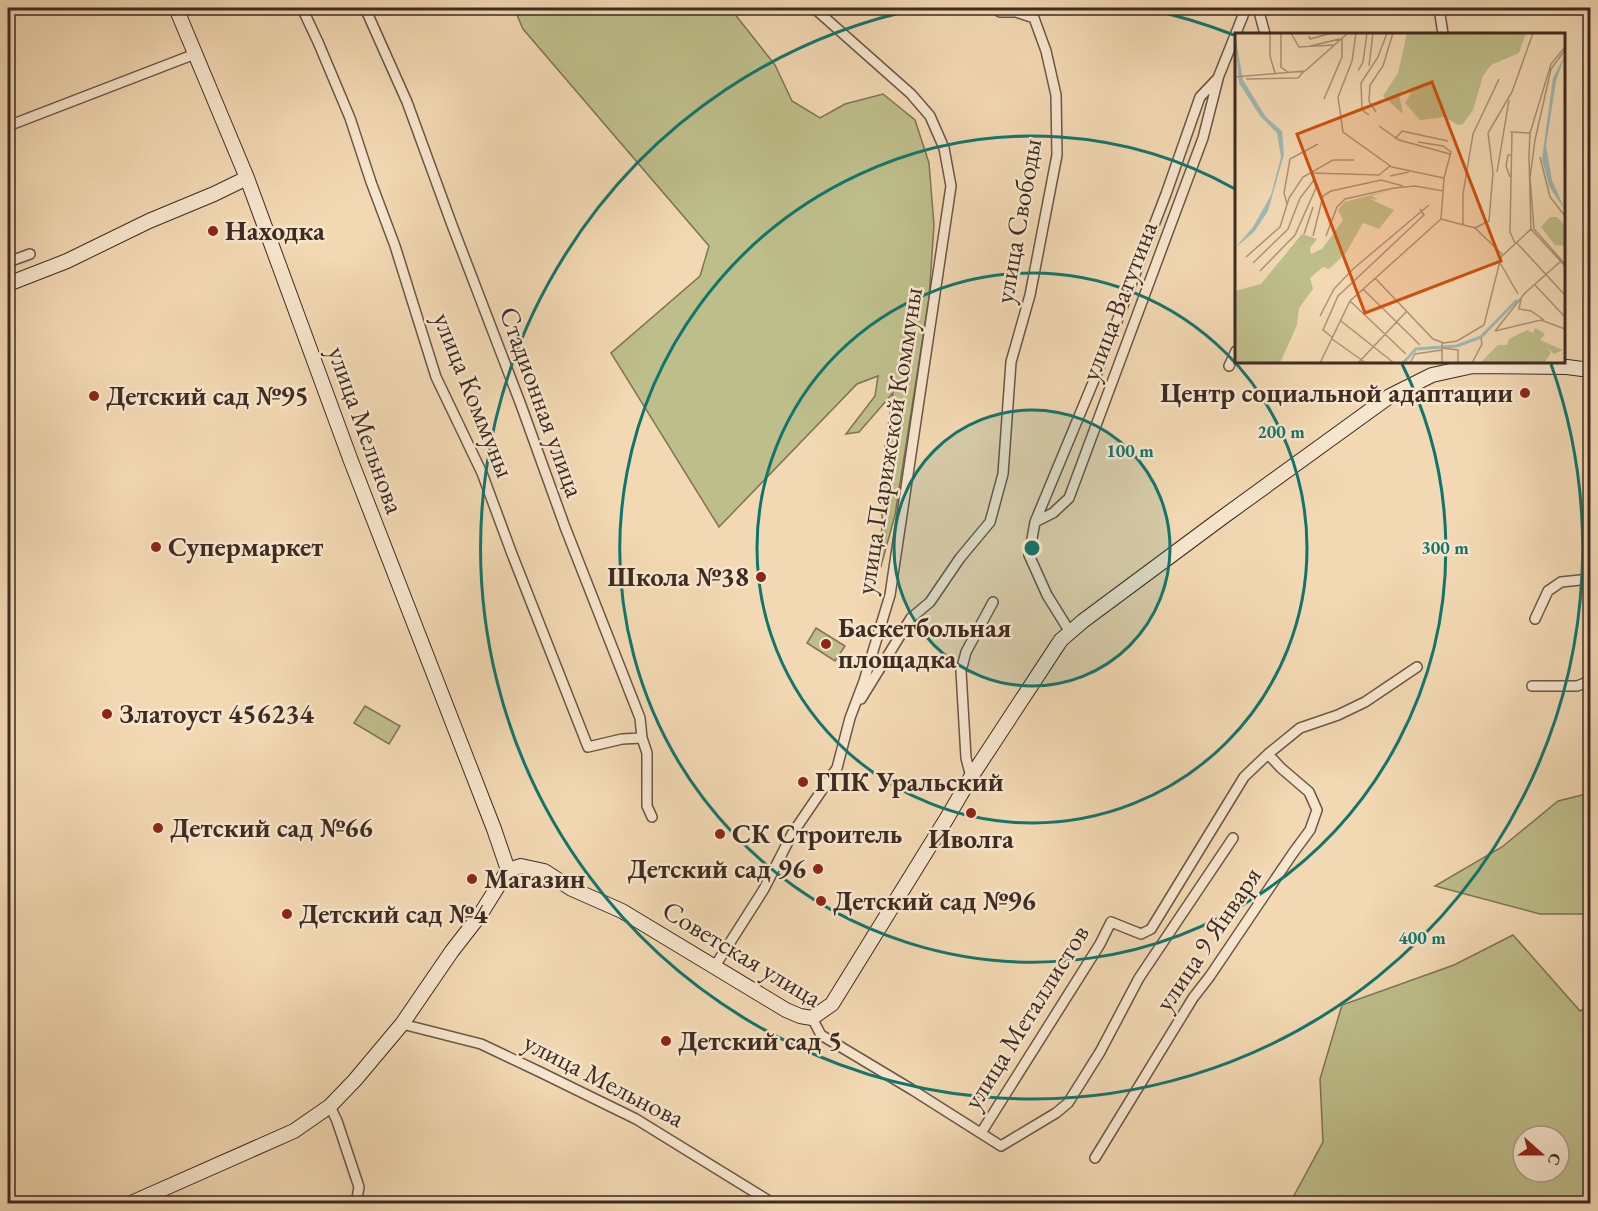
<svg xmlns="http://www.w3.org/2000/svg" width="1598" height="1211" viewBox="0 0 1598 1211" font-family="'EB Garamond',serif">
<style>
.green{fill:#bebe8a;stroke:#7e7456;stroke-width:1.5;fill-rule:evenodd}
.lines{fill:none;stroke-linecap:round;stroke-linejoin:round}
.street-casing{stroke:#6b5646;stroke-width:12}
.secondary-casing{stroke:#3e2b22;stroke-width:16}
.street{stroke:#f7e6ce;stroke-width:9}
.secondary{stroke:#f7e6ce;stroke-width:14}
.ring{fill:none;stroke:#0f766e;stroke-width:3}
.poi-dot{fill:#8f2418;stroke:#f7e6ce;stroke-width:2}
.labels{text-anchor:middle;stroke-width:5;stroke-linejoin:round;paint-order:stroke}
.street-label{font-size:27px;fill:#3e2b22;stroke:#f7e6ce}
.poi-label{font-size:27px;font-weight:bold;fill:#3e2b22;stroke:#f7e6ce;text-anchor:start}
.inset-river{fill:none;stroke:#9eb9b5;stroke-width:3}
.inset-road{fill:none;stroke:#ab9379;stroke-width:1.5}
.view{fill:#ce520f;fill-opacity:0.15;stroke:#ce520f;stroke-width:3}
.inset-edge{fill:none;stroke:#3e2b22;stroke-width:3}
.centre{fill:#0f766e;stroke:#f7e6ce;stroke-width:3}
.ring-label{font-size:18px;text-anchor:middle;font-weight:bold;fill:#0f766e;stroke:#f7e6ce;stroke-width:5;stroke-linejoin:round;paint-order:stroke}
</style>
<rect width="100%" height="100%" fill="#f3d9b3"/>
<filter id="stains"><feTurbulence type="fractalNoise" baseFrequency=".00333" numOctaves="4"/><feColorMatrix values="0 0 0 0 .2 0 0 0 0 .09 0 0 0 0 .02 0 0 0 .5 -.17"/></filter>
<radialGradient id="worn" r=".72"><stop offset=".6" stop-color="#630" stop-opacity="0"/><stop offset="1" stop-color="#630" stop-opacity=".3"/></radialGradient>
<path class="green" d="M514,8H730L775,65L792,101L820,118L845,104L883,94L915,120L929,163L934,225L929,298L895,515L881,566L877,559L883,521L878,494L893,393L859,432L846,434L875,396L878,376L857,384L719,527L611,353L700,276L709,246L523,29Z
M816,628L845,646L835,661L807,643Z
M365,706L400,726L389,744L354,723Z
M1590,793V914H1540L1435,886L1502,847L1558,801Z
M1513,935L1580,1011L1590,1005V1203H1290L1323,1142L1320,1079L1342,1005L1454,965ZM1523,1136H1559V1172H1523Z"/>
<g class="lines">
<defs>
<path id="street" d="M302,8L318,42L350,118L371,182L395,246L436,377L482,473L512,554L588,747L622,739L642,738
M365,8L407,102L452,225L521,405L565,527L640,718L642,738L647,753V806L652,817
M1258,8L1265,34
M1439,8L1443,34
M8,126L195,54
M8,262L30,254
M1229,366L1236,351
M1035,522L1053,513L1069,498L1203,138L1218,79
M1535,619L1548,591L1561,582L1590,579
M1070,632L1047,595L1029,555L1035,522L1097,373L1166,194L1200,97L1218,78L1246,8
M1532,686H1577L1590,681
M861,699L911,618L930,602L960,558L990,522L1003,474L1011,362L1030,295L1057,155L1056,95L1046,51L1034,18L1016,12H1000L996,8
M971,777L966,758L961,671L966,652L993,602
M715,966L764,889L792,834L837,768L850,718L864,681L890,595L951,186L944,148L930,116L911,94L814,8
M812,1018L821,1035L911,1089L1001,1146L1056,1113L1068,1103L1100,1052L1139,978L1233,838
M402,1024L481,1044L540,1072L636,1119L774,1204
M330,1106L337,1121L359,1187L356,1204
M981,1133L1100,944L1111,922L1141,934L1151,929L1244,777L1268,754L1300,728L1338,715L1365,702L1417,667
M1095,1158L1193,998L1210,976L1293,853L1310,830L1317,810L1309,792L1281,768L1268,754"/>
<path id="secondary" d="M176,8L247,178L351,461L494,829L508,870
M8,284L67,261L149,221L214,194L247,178
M508,870L521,866L544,871L572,889L622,911L786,1010L800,1016L812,1018L832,1004L947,818L971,777L1055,649L1061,640L1083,621L1223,517L1390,396L1432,375L1473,366L1567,367L1590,370
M8,1201L10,1204
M129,1204L294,1131L330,1106L355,1080L402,1024L452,951L480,915L508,870"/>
</defs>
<use href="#street" class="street-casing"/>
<use href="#secondary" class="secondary-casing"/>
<use href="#street" class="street"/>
<use href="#secondary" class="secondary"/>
</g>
<circle cx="1032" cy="548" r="138" fill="#0f766e" fill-opacity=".12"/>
<g class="ring">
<circle cx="1032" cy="548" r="138"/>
<circle cx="1032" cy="548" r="275"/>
<path d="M1402 364A413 413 0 1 1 1235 189"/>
<path d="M1142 8A551 551 0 0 1 1234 35M1551 364A551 551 0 1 1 922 8"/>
</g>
<g class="poi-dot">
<circle cx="213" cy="231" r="6"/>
<circle cx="1525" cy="393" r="6"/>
<circle cx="94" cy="396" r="6"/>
<circle cx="156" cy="547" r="6"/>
<circle cx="761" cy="577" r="6"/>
<circle cx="826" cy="644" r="6"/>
<circle cx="107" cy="714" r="6"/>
<circle cx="803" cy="782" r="6"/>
<circle cx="971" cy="813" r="6"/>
<circle cx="158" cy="828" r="6"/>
<circle cx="720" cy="834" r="6"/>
<circle cx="818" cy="869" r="6"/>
<circle cx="472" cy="879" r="6"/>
<circle cx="821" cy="901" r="6"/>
<circle cx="287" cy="914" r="6"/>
<circle cx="666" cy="1041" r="6"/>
</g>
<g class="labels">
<g class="street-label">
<text transform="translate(1018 221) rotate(-80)" y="9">улица Свободы</text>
<text transform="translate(1119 301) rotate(-69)" y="9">улица Ватутина</text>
<text transform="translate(474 395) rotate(68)" y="9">улица Коммуны</text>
<text transform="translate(542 402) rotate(70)" y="9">Стадионная улица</text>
<text transform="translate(366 430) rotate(70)" y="9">улица Мельнова</text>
<text transform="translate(889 441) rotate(-81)" y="9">улица Парижской Коммуны</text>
<text transform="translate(1208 939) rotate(-56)" y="9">улица 9 Января</text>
<text transform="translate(742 954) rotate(31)" y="9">Советская улица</text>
<text transform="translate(1026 1017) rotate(-58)" y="9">улица Металлистов</text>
<text transform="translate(604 1080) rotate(27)" y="9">улица Мельнова</text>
</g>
<g class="poi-label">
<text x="225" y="240">Находка</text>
<text x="1513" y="402" text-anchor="end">Центр социальной адаптации</text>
<text x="106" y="405">Детский сад №95</text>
<text x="168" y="556">Супермаркет</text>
<text x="749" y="586" text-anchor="end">Школа №38</text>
<text x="838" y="637">Баскетбольная<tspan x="838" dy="31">площадка</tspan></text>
<text x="119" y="723">Златоуст 456234</text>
<text x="815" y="791">ГПК Уральский</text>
<text x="170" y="837">Детский сад №66</text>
<text x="732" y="843">СК Строитель</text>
<text x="971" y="848" text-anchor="middle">Иволга</text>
<text x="806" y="878" text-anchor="end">Детский сад 96</text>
<text x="484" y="888">Магазин</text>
<text x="833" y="910">Детский сад №96</text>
<text x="299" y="923">Детский сад №4</text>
<text x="678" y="1050">Детский сад 5</text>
</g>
</g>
<g transform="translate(1235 33)">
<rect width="330" height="330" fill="#f3d9b3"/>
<path d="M172,0H291L284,20L256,32L248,43L238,77L228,91L223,92L209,84L185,87L170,70L176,60L171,56L164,61L168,81L148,63L163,40ZM156,157L137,163L143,167L135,166L159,177L144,196L128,190L111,220L94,236L88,234L75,245L78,256L64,275L62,292L45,330H0V258L26,251L67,201L82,206L75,215L76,221L87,216L108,187L103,177L109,169ZM315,184H322L330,193L329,213L320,212L306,194ZM300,295L310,301L305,307L328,317L319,321L312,314L316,320L309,330L246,329L263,312H272L274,306L292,297L298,300Z" fill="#bebe8a"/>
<path d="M0,1L8,47L31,84L47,98L49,121L33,178L19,199L0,215L18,194L36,162L46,124L42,100L25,83L4,50ZM330,22L321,48L311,113L317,147L330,177L314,153L307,126L318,45Z" fill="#9eb9b5"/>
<path class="inset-river" d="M168,330L181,316L222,313L246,304L282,267"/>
<path class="inset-road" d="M35,0V23L40,40M46,0V34L54,40M56,0L64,14L98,12M121,0L117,28L103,64L108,99L157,134L209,145L206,186M74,3L75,6L97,0M75,13L105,6M330,14L316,31L295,100L294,124L296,196L330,233M330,17L316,36L300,107L295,145L299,196L330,231M134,33L138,0M123,38L128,29L132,0M0,44L70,38L113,0M11,46L63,45L69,38M89,66L107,24V6M141,79L134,68L135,52L148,33L158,0M134,82L127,77L126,50L143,24L152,0M144,93L164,107L215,121M275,99L295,100M277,99L275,199L280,210M160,106L167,98L213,108M183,109L208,113L216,119L209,145M305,124L315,164L330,183M262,139L274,67M77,140L144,142L155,133M155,143L174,139M275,144L271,133L273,122H276M52,171L49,160L55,126L83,111M206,186L240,195L268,222M228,191V161L238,101L264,46M240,195L254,188L258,140L253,100L277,59L298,0M69,201L78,174M78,203L88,163L96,158L146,147L168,153M91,203L102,174L110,166L159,155L180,153L208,158M281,209L330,262M11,224L45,194L54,165L68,144L98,127H119M264,228L283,261M18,230L53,196L65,165L79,147L78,140M25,238L60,202L81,155L79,147M140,245L198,306L209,310L222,308L249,292L266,224L296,196M300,252L330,284M128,256L185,312M286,266L284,276L296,278L309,287M115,268L171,321M85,283L99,256L118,236L194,172M106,288L159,330M260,298L290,260L326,228M260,298L306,287L330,296M97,304L88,297L103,263L189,182L185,176M97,306L131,330M207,315L223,317V330M85,330L115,268L206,186M123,330L171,279M175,330L180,321L207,317M207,330V310M237,330L247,311L246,305"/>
<path class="view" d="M197,49L266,228L130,280L62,101Z"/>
<rect width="330" height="330" class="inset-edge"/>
</g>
<circle cx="1032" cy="548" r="9" class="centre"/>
<g class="ring-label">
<text x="1281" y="438">200 m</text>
<text x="1130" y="457">100 m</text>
<text x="1445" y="554">300 m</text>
<text x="1422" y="944">400 m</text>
</g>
<rect width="1598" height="1211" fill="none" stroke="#f3d9b3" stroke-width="30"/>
<rect x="9" y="9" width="1580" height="1193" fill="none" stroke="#3e2b22" stroke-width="3"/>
<rect x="15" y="15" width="1568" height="1181" fill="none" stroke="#3e2b22" stroke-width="1.5"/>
<g transform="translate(1541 1154) rotate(111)"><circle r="28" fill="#f7e6ce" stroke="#ad9b89" stroke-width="1.5"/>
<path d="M0-4.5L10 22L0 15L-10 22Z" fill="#8f2418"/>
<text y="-9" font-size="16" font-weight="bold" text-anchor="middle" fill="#3e2b22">С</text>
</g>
<rect width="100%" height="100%" filter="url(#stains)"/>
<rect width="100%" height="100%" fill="url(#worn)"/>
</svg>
